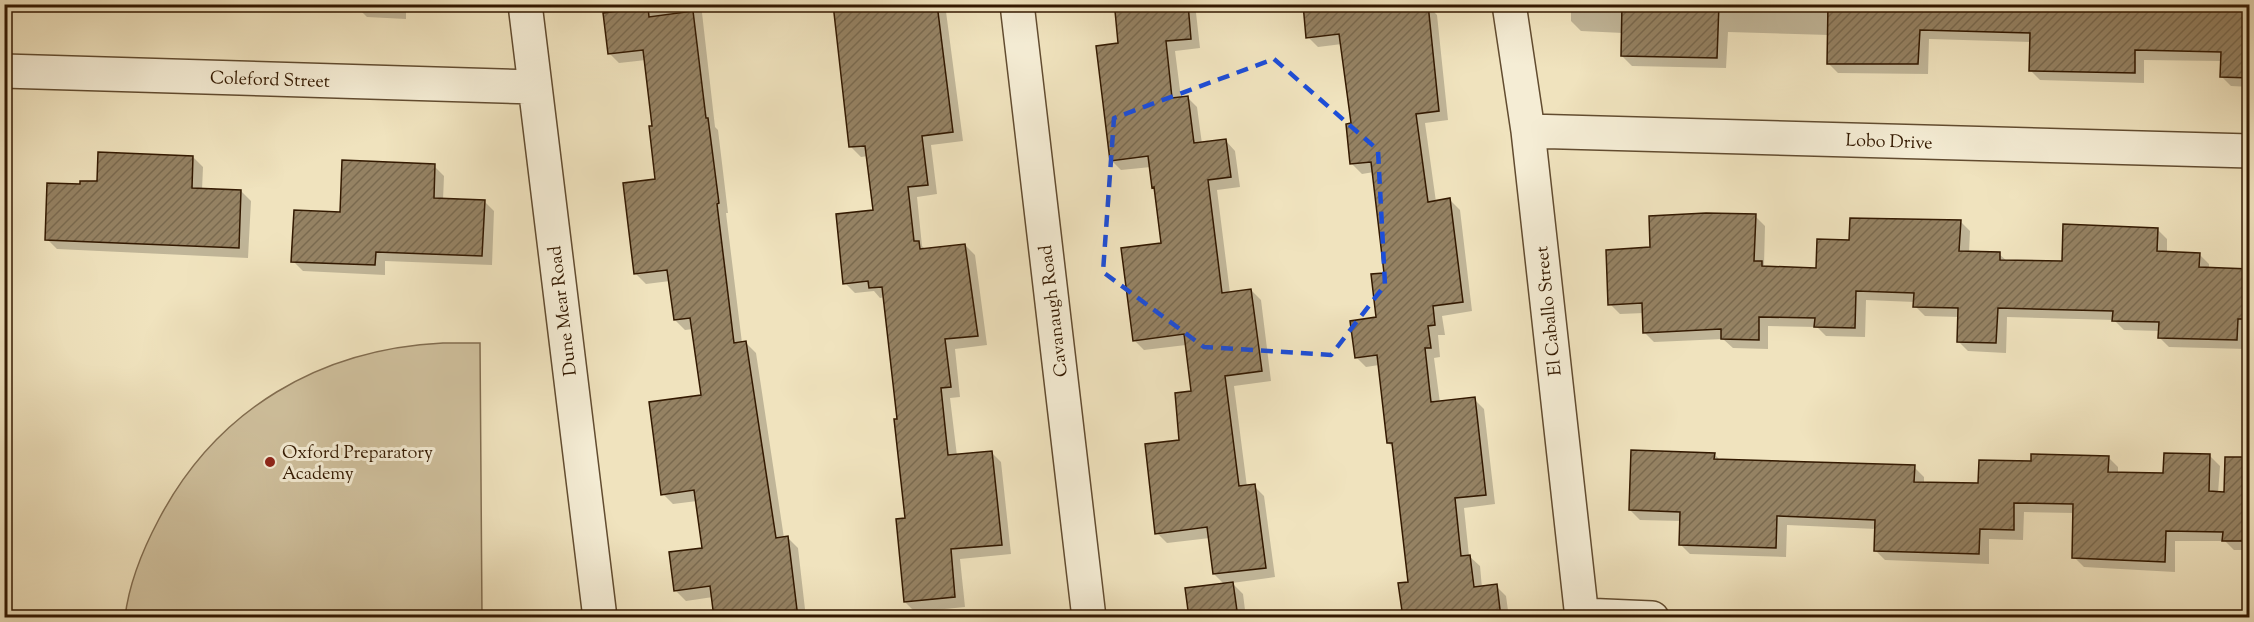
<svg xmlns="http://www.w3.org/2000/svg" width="2254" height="622" viewBox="0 0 2254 622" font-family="'Sorts Mill Goudy',serif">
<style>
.green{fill:#d0c19e;stroke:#826d50;stroke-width:1.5}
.shadow{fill:#0003}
.building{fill:url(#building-hatch);stroke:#331901;stroke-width:1.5}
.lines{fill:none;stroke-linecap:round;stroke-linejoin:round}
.street-casing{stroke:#624c30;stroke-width:36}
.street{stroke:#f5edd5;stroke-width:33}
.marked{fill:none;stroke:#1d4ed8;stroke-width:4.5;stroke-dasharray:12 8;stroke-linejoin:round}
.poi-dot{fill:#8f2418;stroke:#f5edd5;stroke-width:2}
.labels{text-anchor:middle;stroke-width:6;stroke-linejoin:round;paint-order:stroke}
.street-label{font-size:18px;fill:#331901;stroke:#f5edd5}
.poi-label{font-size:18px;fill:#331901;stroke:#f5edd5;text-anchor:start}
</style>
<defs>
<pattern id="building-hatch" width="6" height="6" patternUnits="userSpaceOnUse" patternTransform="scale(1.5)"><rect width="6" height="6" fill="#958263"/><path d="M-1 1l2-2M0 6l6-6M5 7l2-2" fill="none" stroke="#7a6a4f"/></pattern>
</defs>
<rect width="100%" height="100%" fill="#f0e3be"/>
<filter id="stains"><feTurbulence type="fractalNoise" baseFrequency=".00333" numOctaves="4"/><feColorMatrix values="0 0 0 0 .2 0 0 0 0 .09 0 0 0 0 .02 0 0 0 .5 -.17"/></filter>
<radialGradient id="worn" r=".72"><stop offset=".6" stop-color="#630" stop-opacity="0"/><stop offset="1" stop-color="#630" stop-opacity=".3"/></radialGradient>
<path class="green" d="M443,343H480L482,617H125C129,583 143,549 159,519C217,409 320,349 443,343Z"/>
<path class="shadow" d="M88,4H184L183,11L91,7Z
M251,4H300V13L258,11Z
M357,4H406V19L367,17L357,7Z
M606,4H701L715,127L718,130L728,213H726L742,343H746L756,353L784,538H788L798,548L806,618H716L713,597L686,601L676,591L704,549L697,501L673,504L663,494L703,396L693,329L685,330L675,320L670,281L646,284L636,274L657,180L654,127L646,60L619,63L609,53Z
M843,4H945L963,141L931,145L937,194L917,197L922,246L926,250L965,245L975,255L987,345L955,349L960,397L950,398L957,456L991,452L1001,462L1011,554L960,559L965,607L915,612L905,602L906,519L899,420L885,297L880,298L874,291L855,293L845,283L874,211L868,156L861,157L851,147Z
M1131,4H1195L1200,48L1175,51L1181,98L1187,97L1197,107L1202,144L1226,141L1235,151L1240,187L1217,190L1230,293L1251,290L1261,300L1271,381L1234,386L1247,487L1254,486L1264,496L1275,577L1232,583L1243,594L1246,618H1190L1225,585L1214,574L1210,538L1167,543L1157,533L1193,392L1186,345L1144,350L1134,340L1162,244L1151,167L1121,170L1111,160L1120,45L1132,10Z
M1304,4H1412V7L1427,5L1437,15L1448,120L1425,123L1436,202L1450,200L1460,210L1472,311L1442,316L1445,335H1438L1440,357L1434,358L1440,403L1474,399L1484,409L1495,504L1464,508L1469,556L1480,566L1482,588L1496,586L1506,596L1509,618H1404L1409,583L1394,448L1388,443L1379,365L1366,367L1356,357L1377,319L1386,274L1374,172L1362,174L1352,164V125L1342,44L1318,47L1308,37Z
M1571,4H2137L2192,8L2250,4V87L2231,86L2221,76L2222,61L2144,60V83L2040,80L2030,70L2031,42L1929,39L1928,74L1838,73L1828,63L1829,35L1728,32L1726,68L1632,66L1622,56L1623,33L1581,31L1571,21Z
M193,157L203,167L202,190L241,191L251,201L248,258L57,249L47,239L82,185L98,183Z
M434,166L444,176L443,200L484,201L494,211L492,265L385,261V275L303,271L293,261L342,214Z
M1755,216L1765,226L1764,265L1767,268L1818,270L1851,242L1960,221L1970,231L1969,253L1999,254L2007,261L2063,262L2157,229L2167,239V253L2199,254L2209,264V269L2250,270V328H2247L2246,349L2169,347L2159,337L2160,331L2124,330L2114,320L2007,317L2006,353L1968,351L1958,341L1959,317L1925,316L1915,306V302L1866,300L1865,337L1826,336L1817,327L1768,326V349L1733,348L1723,339L1654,342L1644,332V313L1620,314L1610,304L1651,249Z
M1714,454L1721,461L1914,467L1924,477V484L1979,485L2032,462L2108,457L2118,467V474L2165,475L2210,456L2220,466L2218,493L2250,494V550H2234L2225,541H2175V572L2084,567L2074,557L2075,513L2024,512L2023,540L1989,539V564L1885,560L1875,550L1876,529L1787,525L1786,557L1690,554L1680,544L1681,521L1640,520L1630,510Z"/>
<path class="building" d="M833,4H937L953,132L922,136L928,185L908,187L914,241H919L920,249L965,244L978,336L945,339L951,387L941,388L948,455L992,451L1002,545L951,549L955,597L904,602L896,519L905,518L894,419H897L882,287L869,288L868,281L843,284L836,214L873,210L865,146L849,147Z
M1172,4H1188L1191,39L1166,41L1172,98L1188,96L1194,143L1226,139L1231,177L1208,180L1222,293L1251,289L1262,371L1225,376L1239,486L1255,484L1266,568L1213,574L1207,527L1155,534L1145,444L1179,440L1175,393L1191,391L1184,334L1133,341L1121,248L1161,243L1154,187L1152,188L1148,156L1110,161L1096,46L1118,43L1115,11Z
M1303,4H1388L1389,9L1428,4L1439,111L1416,114L1428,202L1450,198L1463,302L1433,306L1435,325L1428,326L1431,348H1425L1431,402L1475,397L1486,495L1455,498L1461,556L1470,555L1474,587L1497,584L1501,618H1403L1398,583L1408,582L1392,443H1387L1377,355L1355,358L1350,321L1376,317L1371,274L1384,273L1371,162L1350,164L1346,124L1351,123L1339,34L1306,38Z
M1622,4H1719L1717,58L1621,56Z
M1828,4H2129L2191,6V4H2250V78L2220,77L2221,52L2135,50V73L2029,71L2030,33L1920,30L1918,64H1827Z
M648,7L649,17L693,11L706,118H708L719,203L717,204L734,343L746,341L776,538L788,536L798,618H714L710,586L674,591L669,552L702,548L694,490L661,495L649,402L701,395L690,318L674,320L667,270L634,274L623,183L655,179L649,126H652L643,50L608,54L603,13Z
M98,152L193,156L192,188L241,190L239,248L45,240L47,183L80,184V181H97Z
M342,160L435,164L434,198L485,200L482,256L376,252L375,265L291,262L294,210L340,212Z
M1706,213L1756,214L1754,261H1762V266L1816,268L1817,239L1849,240L1850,218L1961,220L1959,251L2000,252V260L2062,261L2063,224L2158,228L2157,251L2200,253L2199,267L2250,269V319H2238L2237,340L2158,338L2159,322L2112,321L2113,311L1998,308L1996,343L1957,342L1958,308L1913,307L1914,293L1856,291L1855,328L1814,327L1815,318L1759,317V340L1721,339V329L1643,333L1642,303L1608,305L1606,250L1650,247L1649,216Z
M1631,450L1715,453L1714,459L1915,465L1914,482L1978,483L1979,460L2031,461V454L2109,456L2108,472L2163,473L2164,453L2210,454L2209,491L2224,492L2225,457H2250V541H2222L2223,532L2166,531L2165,562L2072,558L2073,504L2014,503V530L1980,529L1979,554L1874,551L1875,520L1777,516L1776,548L1679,545L1680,512L1629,510Z
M1233,582L1238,618H1189L1185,588Z"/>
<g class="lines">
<defs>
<path id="street" d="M525,4L600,618
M1017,4L1089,618
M1509,4L1528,131L1582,618
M4,71L535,87
M1528,131L2250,151
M1582,615L1652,618"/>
</defs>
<use href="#street" class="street-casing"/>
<use href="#street" class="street"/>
</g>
<path class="marked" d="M1274,59L1378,150L1385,285L1331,355L1204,347L1103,272L1114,118Z"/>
<circle class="poi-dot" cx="270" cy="462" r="6"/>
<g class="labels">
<g class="street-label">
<text transform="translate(270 79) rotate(2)" y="6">Coleford Street</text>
<text transform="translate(1889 141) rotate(2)" y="6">Lobo Drive</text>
<text transform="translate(562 311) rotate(-97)" y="6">Dune Mear Road</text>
<text transform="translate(1053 311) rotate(-97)" y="6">Cavanaugh Road</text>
<text transform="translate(1548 311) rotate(-96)" y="6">El Caballo Street</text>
</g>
<g class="poi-label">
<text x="282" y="458">Oxford Preparatory<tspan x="282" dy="21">Academy</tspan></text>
</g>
</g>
<rect width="2254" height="622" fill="none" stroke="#f0e3be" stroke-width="24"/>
<rect x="6" y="6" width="2242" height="610" fill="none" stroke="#331901" stroke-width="3"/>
<rect x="12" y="12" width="2230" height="598" fill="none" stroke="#331901" stroke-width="1.5"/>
<rect width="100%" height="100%" filter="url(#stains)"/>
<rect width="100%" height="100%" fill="url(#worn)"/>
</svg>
